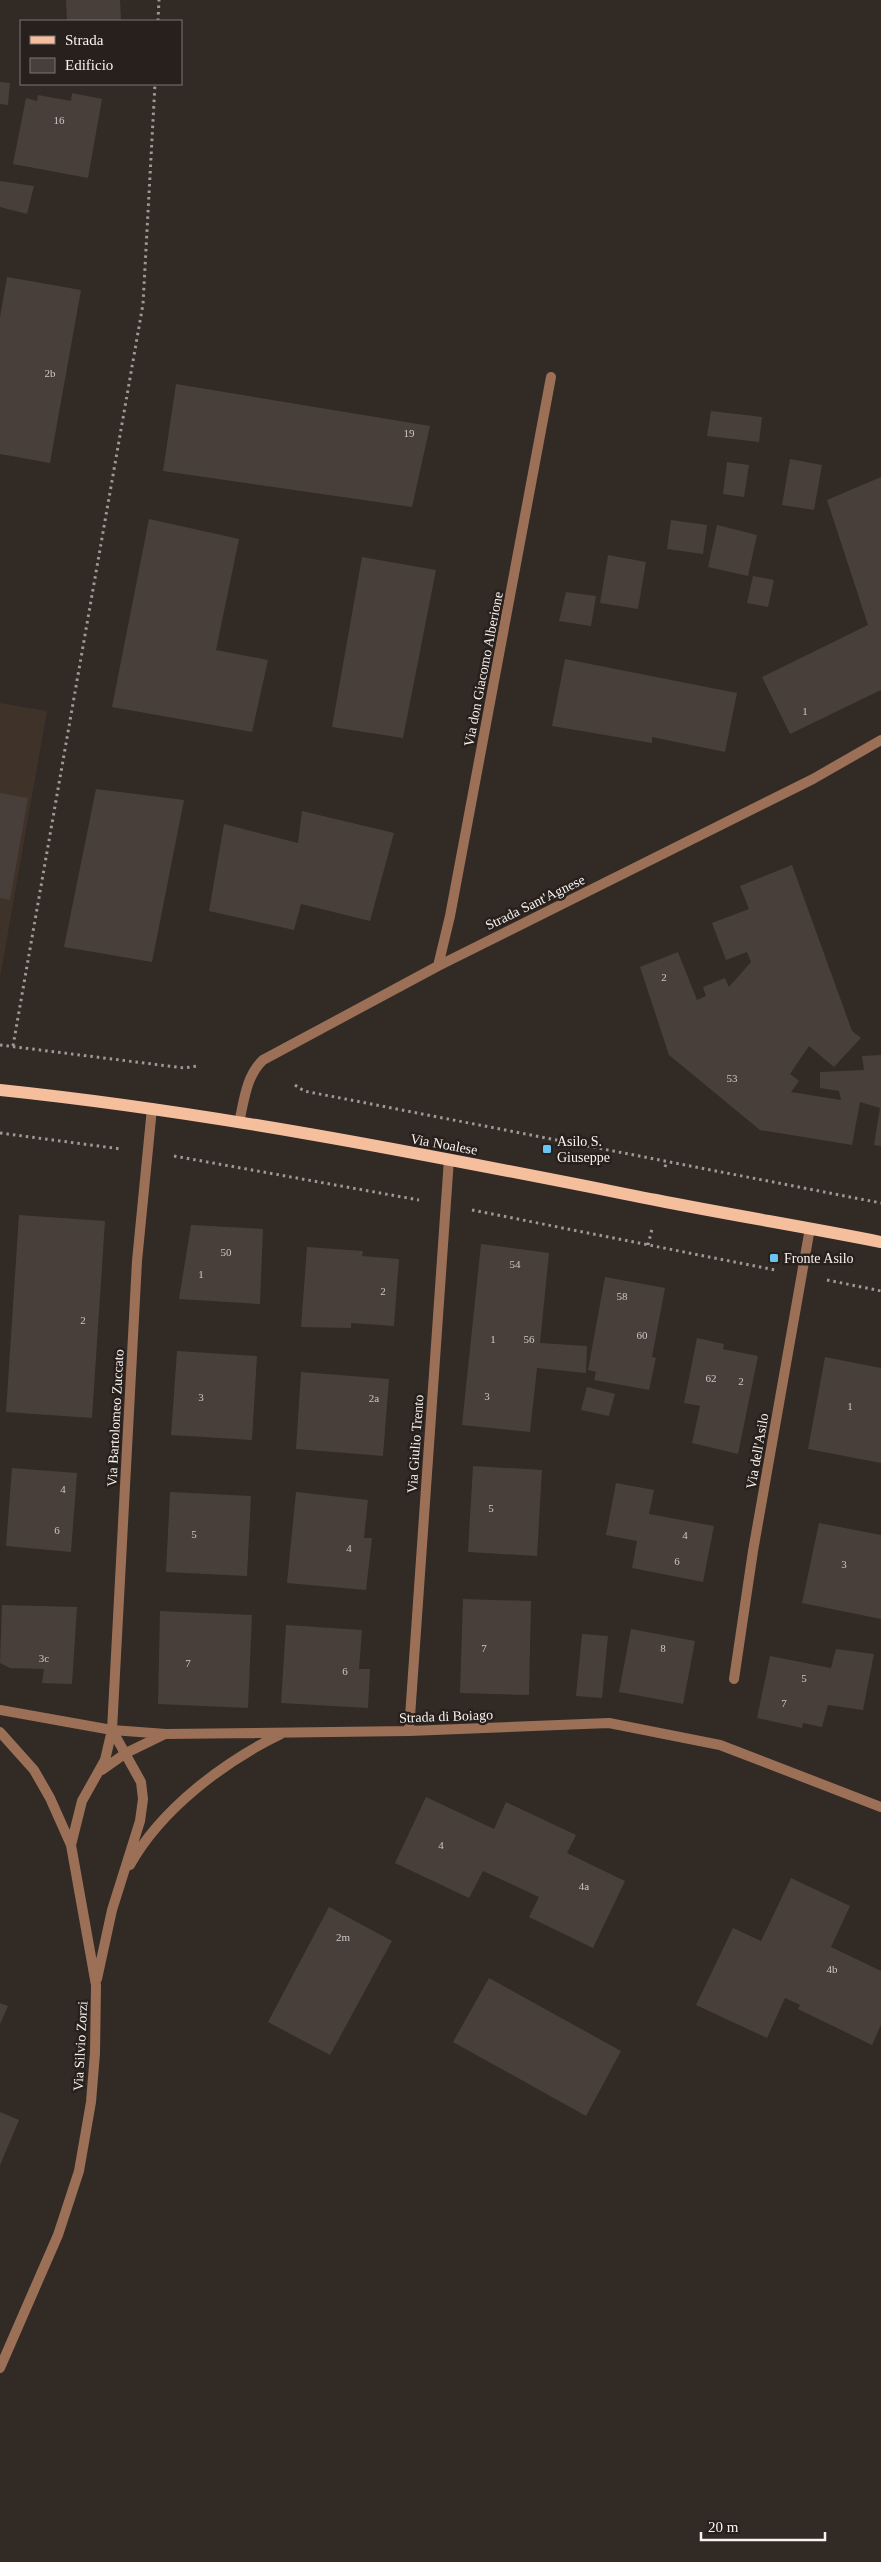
<svg xmlns="http://www.w3.org/2000/svg" width="881" height="2562" viewBox="0 0 881 2562" font-family="'Times New Roman',serif">
<style>
.built{fill:#3f3229}
.building{fill:#483f3a}
.lines{fill:none;stroke-linecap:round;stroke-linejoin:round}
.path{stroke:#9f9894;stroke-width:3;stroke-dasharray:2.5 4;stroke-linecap:butt}
.street{stroke:#9c7056;stroke-width:10}
.primary{stroke:#f5bf9e;stroke-width:12}
.poi-dot{fill:#6ac3f1;stroke:#28201c;stroke-width:2}
.labels{text-anchor:middle;stroke-width:5;stroke-linejoin:round;paint-order:stroke}
.number-label{font-size:11px;fill:#cdc6c2}
.street-label{font-size:14px;fill:#f9f3f0;stroke:#28201c}
.poi-label{font-size:14px;fill:#f9f3f0;stroke:#28201c;text-anchor:start}
</style>
<rect width="100%" height="100%" fill="#322a25"/>
<path class="built" d="M0,703L47,711L0,978Z"/>
<path class="building" d="M66,0H120L121,21H67Z
M0,82L10,83L8,105L0,104Z
M72,93L102,99L88,178L13,164L26,98L37,101L38,95L71,101Z
M0,181L34,186L27,214L0,207Z
M7,277L81,290L50,463L0,454V317Z
M176,384L430,426L412,507L163,471Z
M711,411L762,417L759,442L707,436Z
M790,459L822,465L814,510L782,505Z
M727,462L749,465L744,497L723,494Z
M881,477V690L790,734L762,677L868,625L827,500Z
M149,519L239,539L216,650L268,660L252,732L112,707Z
M671,520L707,525L703,554L667,549Z
M717,525L757,535L748,576L708,567Z
M608,555L646,562L638,609L600,603Z
M362,557L436,570L403,738L332,727Z
M753,576L774,580L768,607L747,603Z
M566,592L596,596L591,626L559,621Z
M565,659L737,693L725,752L652,737V743L552,726Z
M96,789L184,800L152,962L64,947Z
M0,793L28,798L10,900L0,898Z
M302,811L394,833L370,921L301,904L294,930L209,911L224,824L298,843Z
M792,865L852,1031L861,1038L834,1067L809,1046L790,1074L799,1081L791,1092L841,1100L839,1091L820,1088V1072L864,1070L862,1056L881,1055V1146L874,1145L880,1108L860,1102L852,1145L760,1130L669,1055L640,967L678,952L697,1000L706,996L703,987L725,978L729,987L751,962L747,952L726,960L712,923L749,909L740,886Z
M19,1215L105,1221L92,1418L6,1412Z
M191,1225L263,1229L260,1304L179,1299Z
M481,1244L549,1253L540,1343L587,1346L586,1373L537,1368L530,1432L462,1425Z
M307,1247L363,1251L362,1256L399,1259L394,1326L351,1323V1328L301,1327Z
M605,1277L665,1288L652,1357L656,1358L649,1390L594,1380L596,1372L588,1370Z
M697,1338L724,1344L723,1349L758,1356L738,1454L692,1443L700,1406L684,1403Z
M177,1351L257,1356L252,1440L171,1435Z
M825,1357L881,1368V1463L808,1449Z
M301,1372L389,1379L383,1456L296,1449Z
M587,1387L615,1394L609,1416L581,1410Z
M473,1466L542,1470L537,1556L468,1552Z
M12,1468L77,1473L71,1552L6,1546Z
M616,1483L654,1490L649,1514L714,1526L703,1582L632,1568L637,1541L606,1535Z
M170,1492L251,1496L247,1576L166,1572Z
M296,1492L368,1500L364,1538H372L366,1590L287,1583Z
M819,1523L881,1535V1619L802,1603Z
M463,1599L531,1601L529,1695L460,1693Z
M2,1605L77,1607L72,1684L42,1683L44,1669L10,1668L0,1663Z
M160,1611L252,1615L248,1708L158,1704Z
M286,1625L362,1630L359,1669H370L368,1708L281,1703Z
M631,1629L695,1641L683,1704L619,1692Z
M582,1634L608,1636L602,1698L576,1696Z
M836,1649L874,1654L863,1710L828,1705L822,1727L803,1723L802,1728L757,1718L770,1656L831,1668Z
M426,1797L494,1829L506,1802L576,1835L567,1853L625,1881L593,1948L529,1917L539,1897L483,1871L469,1898L395,1863Z
M791,1878L850,1906L831,1947L881,1971V2025L872,2045L798,2009L800,2005L785,1998L767,2038L696,2005L733,1928L761,1941Z
M329,1907L392,1941L330,2055L268,2022Z
M489,1978L621,2051L586,2116L453,2042Z
M0,2003L8,2006L0,2024Z
M0,2112L19,2120L0,2165Z"/>
<g class="lines">
<path class="path" d="M158,21L159,0
M0,1045L184,1068L197,1066
M13,1046L143,304L155,84
M295,1085L304,1091L881,1203
M0,1133L121,1149
M174,1156L419,1200
M665,1167L667,1161
M472,1210L775,1270
M648,1245L652,1229
M827,1280L881,1291"/>
<path class="street" d="M438,966L450,916L551,377
M239,1123C244,1101 246,1076 263,1060L438,966L813,779L881,740
M734,1679L753,1551L810,1228
M0,1710L112,1730L166,1734L409,1731L609,1723L720,1745L881,1807
M409,1731L449,1159
M0,1732L34,1770L50,1798L71,1845L96,1985L95,2053L91,2102L79,2171L58,2235L0,2368
M102,1770L126,1753L165,1734
M71,1845L82,1801L105,1760L112,1730L137,1261L152,1108
M130,1865C161,1809 225,1761 281,1734
M97,1979L112,1910L140,1821L143,1799L141,1782L112,1730"/>
<path class="primary" d="M0,1090C221,1113 438,1157 656,1200C731,1215 806,1227 881,1242"/>
</g>
<g class="poi-dot">
<rect x="542" y="1144" width="10" height="10" rx="2.5"/>
<rect x="769" y="1253" width="10" height="10" rx="2.5"/>
</g>
<g class="labels">
<g class="number-label">
<text x="59" y="124">16</text>
<text x="50" y="377">2b</text>
<text x="409" y="437">19</text>
<text x="805" y="715">1</text>
<text x="664" y="981">2</text>
<text x="732" y="1082">53</text>
<text x="226" y="1256">50</text>
<text x="515" y="1268">54</text>
<text x="201" y="1278">1</text>
<text x="383" y="1295">2</text>
<text x="622" y="1300">58</text>
<text x="83" y="1324">2</text>
<text x="642" y="1339">60</text>
<text x="493" y="1343">1</text>
<text x="529" y="1343">56</text>
<text x="711" y="1382">62</text>
<text x="741" y="1385">2</text>
<text x="487" y="1400">3</text>
<text x="201" y="1401">3</text>
<text x="374" y="1402">2a</text>
<text x="850" y="1410">1</text>
<text x="63" y="1493">4</text>
<text x="491" y="1512">5</text>
<text x="57" y="1534">6</text>
<text x="194" y="1538">5</text>
<text x="685" y="1539">4</text>
<text x="349" y="1552">4</text>
<text x="677" y="1565">6</text>
<text x="844" y="1568">3</text>
<text x="484" y="1652">7</text>
<text x="663" y="1652">8</text>
<text x="44" y="1662">3c</text>
<text x="188" y="1667">7</text>
<text x="345" y="1675">6</text>
<text x="804" y="1682">5</text>
<text x="784" y="1707">7</text>
<text x="441" y="1849">4</text>
<text x="584" y="1890">4a</text>
<text x="343" y="1941">2m</text>
<text x="832" y="1973">4b</text>
</g>
<g class="street-label">
<text transform="translate(483 669) rotate(-79)" y="5">Via don Giacomo Alberione</text>
<text transform="translate(535 902) rotate(-26)" y="5">Strada Sant'Agnese</text>
<text transform="translate(444 1144) rotate(10)" y="5">Via Noalese</text>
<text transform="translate(115 1418) rotate(-87)" y="5">Via Bartolomeo Zuccato</text>
<text transform="translate(415 1444) rotate(-86)" y="5">Via Giulio Trento</text>
<text transform="translate(757 1451) rotate(-80)" y="5">Via dell'Asilo</text>
<text transform="translate(446 1716) rotate(-2)" y="5">Strada di Boiago</text>
<text transform="translate(80 2046) rotate(-87)" y="5">Via Silvio Zorzi</text>
</g>
<g class="poi-label">
<text x="557" y="1146">Asilo S.<tspan x="557" dy="16">Giuseppe</tspan></text>
<text x="784" y="1263">Fronte Asilo</text>
</g>
</g>
<rect x="20" y="20" width="162" height="65" fill="#28201c" stroke="#7c7471"/>
<rect x="30" y="36" width="25" height="8" fill="#f5bf9e" stroke="#7c7471"/>
<text x="65" y="45" font-size="15" fill="#f9f3f0">Strada</text>
<rect x="30" y="58" width="25" height="15" fill="#483f3a" stroke="#7c7471"/>
<text x="65" y="70" font-size="15" fill="#f9f3f0">Edificio</text>
<path d="M701 2532v8h124v-8" fill="none" stroke="#f9f3f0" stroke-width="2.5"/>
<text x="708" y="2532" font-size="15" fill="#f9f3f0" stroke="#28201c" stroke-width="4" paint-order="stroke">20 m</text>
</svg>
